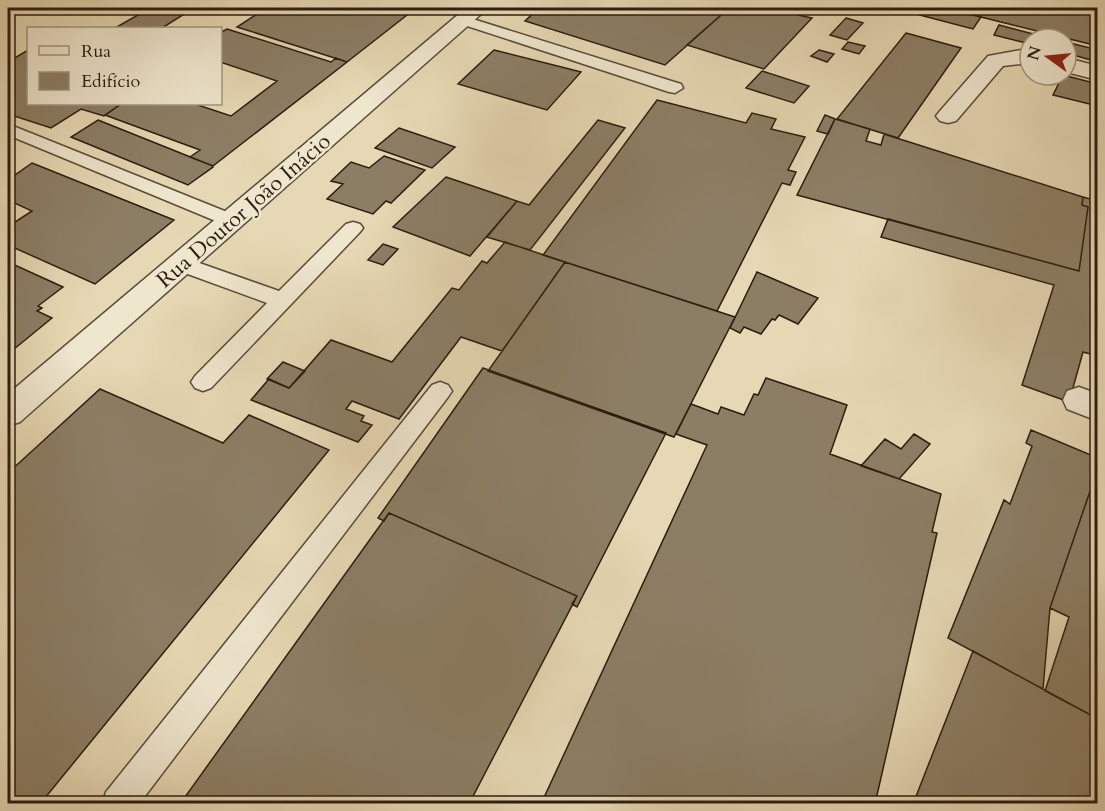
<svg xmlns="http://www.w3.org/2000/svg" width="1105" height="811" viewBox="0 0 1105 811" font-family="Cardo,serif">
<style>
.building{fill:#8c7e65;stroke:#2b1d0f;stroke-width:1.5}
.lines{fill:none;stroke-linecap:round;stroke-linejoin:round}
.service-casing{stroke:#5a4c38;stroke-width:3}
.minor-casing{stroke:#5a4c38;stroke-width:3}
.service{fill:#efe6ce;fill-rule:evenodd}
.minor{fill:#efe6ce;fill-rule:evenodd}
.labels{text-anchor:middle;stroke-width:5;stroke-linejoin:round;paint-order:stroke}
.street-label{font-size:22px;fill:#2b1d0f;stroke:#efe6ce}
</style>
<rect width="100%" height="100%" fill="#e6d8b4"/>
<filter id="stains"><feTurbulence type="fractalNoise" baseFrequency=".00333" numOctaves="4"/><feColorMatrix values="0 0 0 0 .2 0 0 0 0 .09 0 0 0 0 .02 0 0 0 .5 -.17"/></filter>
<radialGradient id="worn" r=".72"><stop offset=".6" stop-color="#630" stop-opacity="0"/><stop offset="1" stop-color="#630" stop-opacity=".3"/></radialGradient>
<path class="building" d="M150,8H194L162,28H115Z
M266,8H416L347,62L237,27Z
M539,8H729L665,65L525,21Z
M729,8H805L798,15L812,18L764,69L687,45Z
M898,8H943L981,17L973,29L897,9Z
M943,8H1098V46L981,17Z
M846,18L863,23L847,40L830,35Z
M999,25L1052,39H1030V44L994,35Z
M227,29L331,62L336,58L347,62L213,166L190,157L200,150L105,115L121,104H195L231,116L277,81L220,62V33Z
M906,33L961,48L898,138L837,119Z
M848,42L865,46L859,54L842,49Z
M1066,42L1098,50V62L1066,53Z
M28,50V104H121L104,116L81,109L51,128L8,114V62Z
M494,50L581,72L547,110L458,84Z
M819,50L834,54L827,62L811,56Z
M762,71L809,86L794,103L746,88Z
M1063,75L1098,84V106L1053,95Z
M657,100L746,123L752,113L776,119L771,129L805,137L788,170L796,172L790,185L782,183L717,311L543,255Z
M825,115L835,119L828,134L817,131Z
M835,119L870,129L866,141L881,145L884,134L1083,197L1082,205L1088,207L1079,271L797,195Z
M98,120L213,166V167L188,185L71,137Z
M598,120L625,128L530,250L487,237L517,201L529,205Z
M399,128L455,147L432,168L375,148Z
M384,156L425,170L391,203L386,201L373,214L327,199L343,184L331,181L351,162L369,168Z
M32,163L174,220L95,284L8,245L9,226L32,211L8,200V180Z
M446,177L517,201L470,256L393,227Z
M1083,197L1098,201V356L1083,352L1069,402L1022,385L1054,285L881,237L888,219L1079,271L1088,207L1082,205Z
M505,242L565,262L502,351L461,337L399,419L352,401L346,409L364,416L361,421L372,425L358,442L251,400L269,379L289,388L331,340L392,362L452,288L459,290L482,261L487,263Z
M383,244L398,249L383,265L368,260Z
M8,262L63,287L38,306L42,308L37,311L52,318L8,354Z
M565,262L735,317L674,437L488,371Z
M757,272L818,298L798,324L779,315L775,320L772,319L761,334L744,327L740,333L730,328Z
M283,362L305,371L289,388L267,379Z
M483,368L666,433L577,607L572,604L577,596L389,513L384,521L378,518Z
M766,378L847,405L830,454L941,494L932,532L937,533L875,804H541L707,445L676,434L691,404L718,414L721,407L744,415L754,394L758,395Z
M100,389L223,443L249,415L329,450L40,804H8V473Z
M1031,430L1098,458V468L1050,608L1043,689L948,638L1004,500L1010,504L1032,446L1026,443Z
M914,434L930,444L899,479L861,466L885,439L901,449Z
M1098,468V719L1045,691L1069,617L1050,608Z
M389,513L577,596L469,804H180Z
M973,651L1098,719V804H913Z"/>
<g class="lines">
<defs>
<path id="service" d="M463,16L681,84L683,88L675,93L669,92L458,23L456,20L458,17Z
M8,124L237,216L240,220L237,224L230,226L223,224L8,135Z
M353,222L360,224L363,228L360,232L211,388L203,391L195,388L191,382L195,376L267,303L174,269L171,264L174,259L181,257L188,259L279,291L346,224Z
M440,382L448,385L452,391L448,397L139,804H102L106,792L432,385Z"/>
<path id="minor" d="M466,8H488L20,422L8,426V394Z
M1021,50L1030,52V66L1021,64L1003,66L956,121L948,123L940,121L936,116L940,111L988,56Z
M1066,58L1098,66V80L1066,72Z
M1079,387L1098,394V421L1067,409L1063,400L1067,391Z"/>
</defs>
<use href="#service" class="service-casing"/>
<use href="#minor" class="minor-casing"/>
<use href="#service" class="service"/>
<use href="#minor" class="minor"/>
</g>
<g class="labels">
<g class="street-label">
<text transform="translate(243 210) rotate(-41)" y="8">Rua Doutor João Inácio</text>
</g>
</g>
<rect width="1105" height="811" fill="none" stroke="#e6d8b4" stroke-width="30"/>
<rect x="9" y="9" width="1087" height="793" fill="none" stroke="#2b1d0f" stroke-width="3"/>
<rect x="15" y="15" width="1075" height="781" fill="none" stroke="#2b1d0f" stroke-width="1.5"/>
<rect x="27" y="27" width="195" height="78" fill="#efe6ce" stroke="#a19682" stroke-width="1.5"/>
<rect x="39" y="46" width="30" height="9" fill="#efe6ce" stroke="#a19682" stroke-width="1.5"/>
<text x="81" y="57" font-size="18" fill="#2b1d0f">Rua</text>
<rect x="39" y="72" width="30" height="18" fill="#8c7e65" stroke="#a19682" stroke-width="1.5"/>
<text x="81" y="87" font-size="18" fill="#2b1d0f">Edifício</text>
<g transform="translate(1048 57) rotate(285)"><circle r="28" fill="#efe6ce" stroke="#a19682" stroke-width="1.5"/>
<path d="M0-4.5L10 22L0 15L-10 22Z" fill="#8f2418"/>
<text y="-9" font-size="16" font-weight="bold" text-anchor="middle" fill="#2b1d0f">N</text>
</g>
<rect width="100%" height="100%" filter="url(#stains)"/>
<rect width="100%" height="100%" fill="url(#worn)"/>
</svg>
